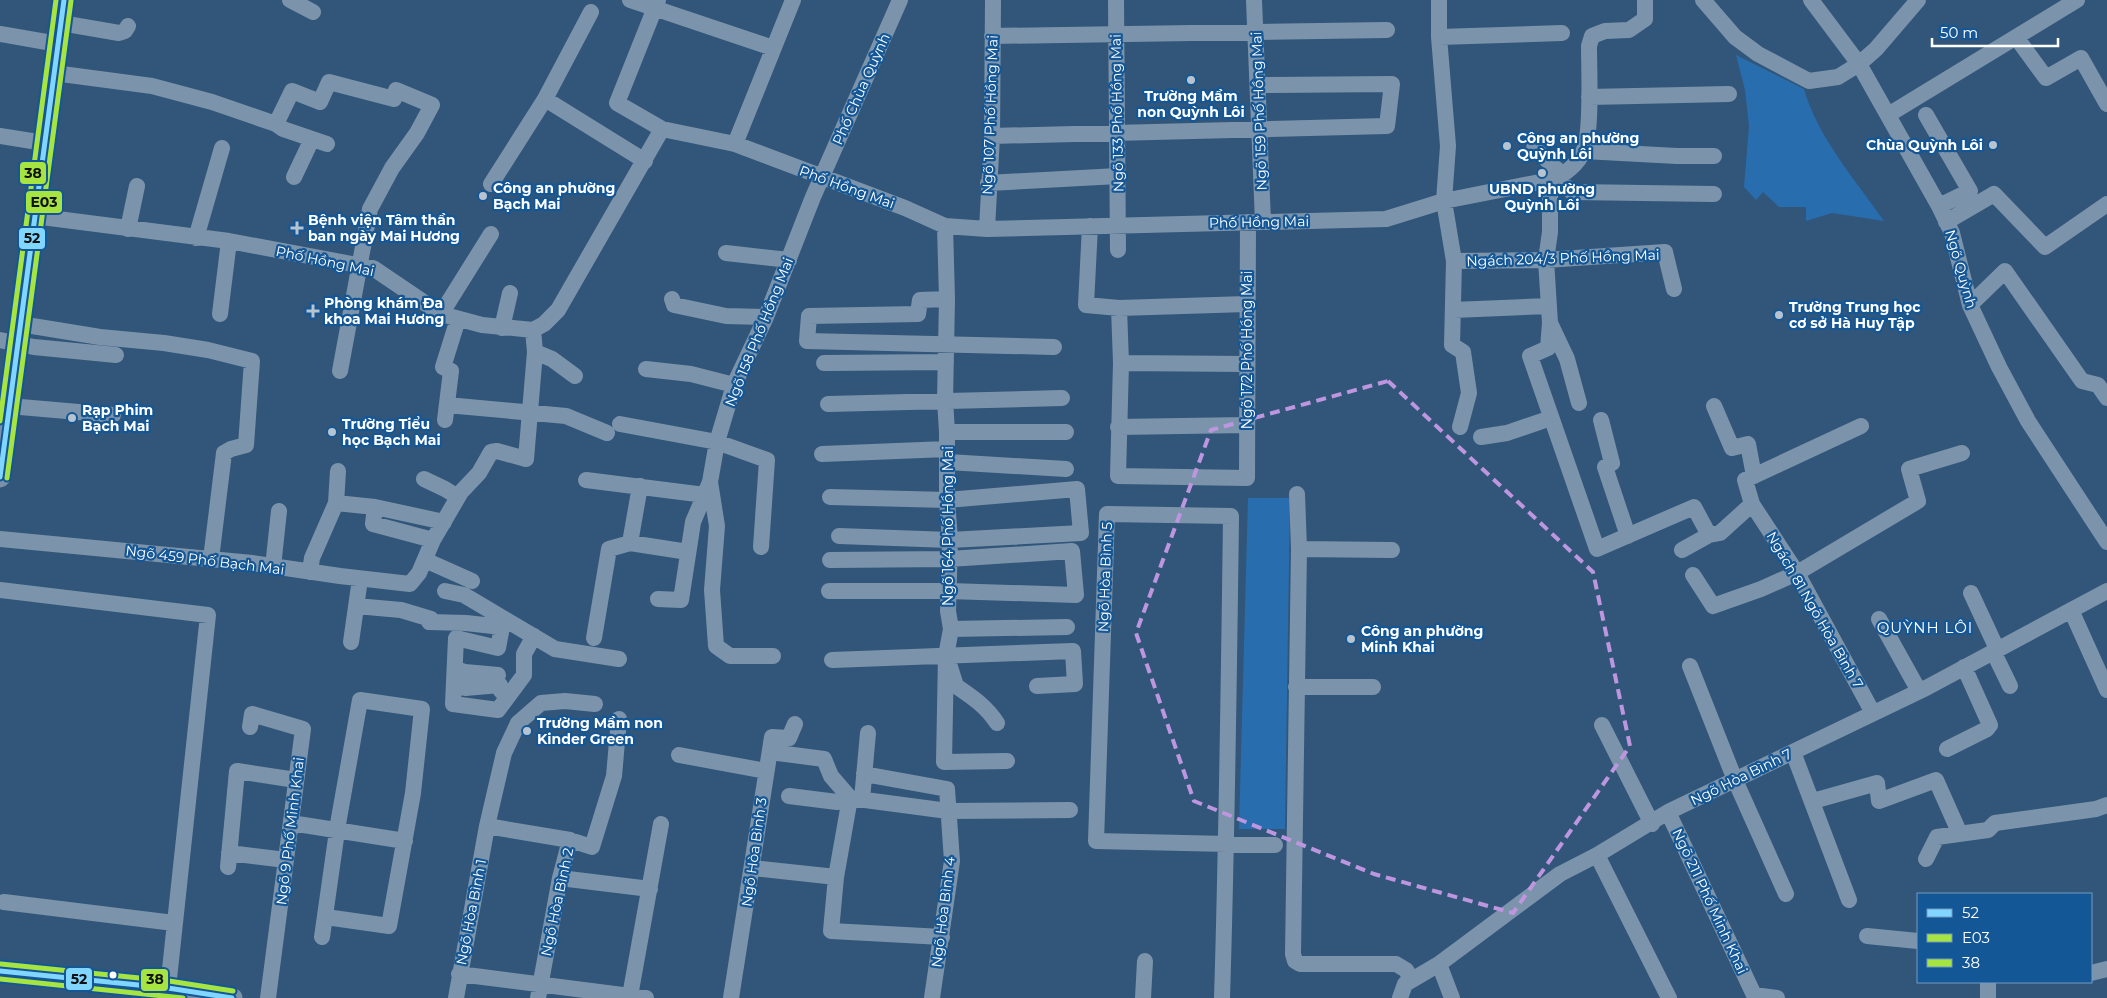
<svg xmlns="http://www.w3.org/2000/svg" width="2107" height="998" viewBox="0 0 2107 998" font-family="Montserrat,sans-serif">
<style>
.green{fill:#286dae}
.lines{fill:none;stroke-linecap:round;stroke-linejoin:round}
.minor{stroke:#7c94ab;stroke-width:16}
.major{stroke:#7a92a9;stroke-width:21}
.bus-1-casing{stroke:#145797;stroke-width:9}
.bus-2-casing{stroke:#145797;stroke-width:9}
.bus-3-casing{stroke:#145797;stroke-width:9}
.bus-1{stroke:#80d6ff;stroke-width:5}
.bus-2{stroke:#a6e441;stroke-width:5}
.bus-3{stroke:#a6e441;stroke-width:5}
.marked{fill:none;stroke:#bd96df;stroke-width:4;stroke-dasharray:10 6;stroke-linejoin:round}
.poi-dot{fill:#b7c4d0;stroke:#145797;stroke-width:2}
.bus-dot{fill:#fff;stroke:#145797;stroke-width:2}
.labels{text-anchor:middle;stroke-width:4.5;stroke-linejoin:round;paint-order:stroke}
.street-label{font-size:14px;fill:#fff;stroke:#145797}
.poi-label{font-size:14px;font-weight:bold;fill:#fff;stroke:#145797;text-anchor:start}
.neighbourhood-label{font-size:15px;letter-spacing:1px;fill:#fff;stroke:#145797}
.line-badge{stroke:#145797;stroke-width:2}
.pale-badge-label{font-size:14px;text-anchor:middle;font-weight:bold;fill:#111}
</style>
<rect width="100%" height="100%" fill="#325679"/>
<path class="green" d="M1736,55L1804,89C1817,136 1856,181 1884,221L1832,213L1806,221V207H1779L1763,192L1756,200L1744,187L1749,126L1745,90Z
M1248,498H1290L1285,829H1239Z"/>
<g class="lines">
<path class="minor" d="M290,0L313,12
M630,0L773,48
M658,0L617,103L662,129
M1116,0L1118,250
M1254,0L1263,222
M1439,0V37L1448,146L1444,201L1454,261L1452,345L1463,352L1469,393L1460,427
M1703,0L1735,37L1758,54L1809,81L1838,77L1859,64L1876,49L1918,0
M1811,0L1859,64L1939,206L1952,233L1970,305L1999,367L2028,421L2107,542
M591,12L545,99L645,161
M61,23L119,33L125,31L128,26
M0,34L58,44
M992,36L1387,30
M1439,37L1562,33
M2016,37L2046,78L2081,58L2107,104
M54,73L152,86L212,102L276,124L283,129L327,144
M1589,97L1729,94
M1888,115L2077,0
M1926,115L1970,191L1939,206
M276,124L292,91L320,102L329,82L394,99L396,90L432,105L417,133L392,168L370,209L340,371
M0,136L44,143
M992,136L1387,126L1392,84L1258,85
M735,144L793,0
M1534,148L1563,175
M1584,151L1677,156H1714
M294,177L312,139
M1556,178L1572,192L1714,194
M1550,180V232L1546,260L1550,323L1567,359L1579,403
M988,183L1118,176
M491,184L545,99
M34,216L229,241L373,268L441,314L482,325L533,330L544,324L558,310L662,129L735,144L905,208L945,226L987,229L1386,219L1444,201L1550,180C1564,176 1578,164 1584,150C1592,133 1589,69 1589,46L1592,36L1605,31L1629,30L1645,19V0
M1946,222L1994,194L2045,247L2107,204
M945,226L947,299L945,400L947,432V500L950,540L948,611L951,629L946,656L944,762L1007,761
M1090,226L1086,305L1119,308L1247,304
M128,229L137,186
M987,229L992,136L993,0
M196,238L222,148
M726,253L789,260
M1454,261L1546,260L1665,252L1674,289
M672,299L674,305L726,316L766,317
M947,299L920,300L918,314L809,316L807,341L1054,347
M1970,305L2005,271L2082,381L2098,385L2107,398
M1119,308L1121,363L1118,476L1247,478L1248,222
M1453,310L1548,306
M220,314L229,241
M441,314L491,234
M1550,323L1548,348L1530,356L1597,549L1694,507L1709,535
M20,324L100,337L164,343L208,350L252,361L246,445L231,449L224,453L211,559
M502,328L510,293
M0,340L34,347L116,355
M535,352L552,359L575,376
M824,363L946,362
M1121,363L1246,364
M646,369L691,374L734,385
M828,404L1062,398
M447,405L566,416L607,433
M9,406L113,415
M1714,406L1732,448L1748,444L1754,476
M445,420L451,371L443,367L458,319
M1601,420L1612,463L1605,467L1628,536
M620,424L717,442L767,460L761,547
M1861,426L1745,480L1752,504L1797,573L1873,713
M1118,427L1246,425
M947,432H1066
M1481,437L1507,433L1551,418
M822,454L947,449
M948,462L1066,469
M424,479L445,489L458,497
M586,480L705,495
M1297,494L1299,549L1293,954L1295,961L1300,964H1396L1406,970L1411,979
M830,497L947,500L1077,489L1081,533L950,540L839,536
M336,503L338,471
M375,507L373,524L433,540
M0,539L252,563L340,576L410,584L419,573L433,540L461,492L479,473L491,452L497,451L526,459L535,352L533,330
M630,543L640,486
M1299,549L1392,550
M1682,550L1709,535L1720,533L1752,504
M425,560L472,581
M273,567L279,511
M310,572L312,558L336,503L375,507L444,522
M1693,575L1713,606L1761,589L1797,573L1918,501L1909,469L1962,453
M0,590L208,615L168,988
M445,591L464,595L555,649L619,659
M829,591H949L1076,595L1072,551L949,559L830,560
M1971,593L1997,649
M658,599L681,600L693,522L710,482
M356,606L401,610L431,619L429,622L466,623L502,627L508,621
M2071,610L2107,690
M1879,619L1919,691
M502,627L498,648L456,638L453,704L498,710L524,675V654L534,636
M951,629L1067,627
M594,638L609,549L630,543L688,552
M351,642L360,579
M1993,651L2010,686
M773,656H730L716,646L712,590L717,526L710,482L717,442L734,385L766,317L813,197L900,0
M832,660L1073,651L1075,684L1037,686
M1690,666L1735,780L1786,894
M950,667L956,686C972,697 986,706 997,723
M456,669L465,672L498,675
M465,672V688L500,685L501,691
M1296,687H1373
M1602,725L1652,824
M250,727L252,714L303,729L268,998
M1947,749L1987,729L1990,725L1964,667
M770,752L824,759L831,776L850,798L836,877L831,931L942,937
M1793,752L1849,900
M679,755L766,771
M864,774L947,789L952,861L932,998
M789,796L837,802L850,798L948,811L1070,810
M862,799L868,733
M1813,801L1877,783L1879,801L1936,780L1960,834
M1668,812L1754,995L1777,998
M291,823L405,841
M487,826L570,840
M229,853L286,860
M1597,855L1669,998
M1926,859L1937,837L1988,830L1995,823L2096,809L2107,805
M228,867L237,771L296,780
M752,868L836,877
M560,878L650,889
M4,902L174,923
M1867,936L1918,941
M322,937L338,824L360,700L422,709L413,793L389,926L326,917
M1439,964L1452,998
M2091,973L2107,969
M459,974L646,998
M630,996L661,824
M456,998L487,826L504,753L518,723L541,703L565,701L595,704
M538,998L560,878L570,840L592,847L614,776L619,719
M731,998L772,737L789,738L795,724
M1143,998L1145,961
M1222,998C1227,837 1229,676 1231,516L1107,514L1096,841L1275,845
M1400,998L1405,984L1439,964L1560,874L1597,855L1668,812L1926,688L2107,591
M1988,998V982"/>
<path class="major" d="M0,477L64,0
M0,971L168,988L232,998"/>
<defs>
<path id="bus-1" d="M0,477L64,0
M0,971L168,988L232,998"/>
<path id="bus-2" d="M7,478L71,1
M0,979L183,998"/>
<path id="bus-3" d="M0,421L56,0
M1,964L169,981L233,991"/>
</defs>
<use href="#bus-1" class="bus-1-casing"/>
<use href="#bus-2" class="bus-2-casing"/>
<use href="#bus-3" class="bus-3-casing"/>
<use href="#bus-1" class="bus-1"/>
<use href="#bus-2" class="bus-2"/>
<use href="#bus-3" class="bus-3"/>
</g>
<path class="marked" d="M1388,381L1593,572L1630,746L1513,913L1374,874L1194,801L1136,633L1211,430Z"/>
<g class="poi-dot">
<circle cx="1191" cy="80" r="5"/>
<circle cx="1993" cy="145" r="5"/>
<circle cx="1507" cy="146" r="5"/>
<circle cx="1542" cy="173" r="5"/>
<circle cx="483" cy="196" r="5"/>
<path d="M294.5 220.5h5v5h5v5h-5v5h-5v-5h-5v-5h5z"/>
<path d="M310.5 303.5h5v5h5v5h-5v5h-5v-5h-5v-5h5z"/>
<circle cx="1779" cy="315" r="5"/>
<circle cx="72" cy="418" r="5"/>
<circle cx="332" cy="432" r="5"/>
<circle cx="1351" cy="639" r="5"/>
<circle cx="527" cy="731" r="5"/>
</g>
<circle class="bus-dot" cx="113" cy="975" r="4.5"/>
<g class="labels">
<g class="street-label">
<text transform="translate(861 89) rotate(-66)" y="5">Phố Chùa Quỳnh</text>
<text transform="translate(1259 111) rotate(-92)" y="5">Ngõ 159 Phố Hồng Mai</text>
<text transform="translate(1117 113) rotate(-91)" y="5">Ngõ 133 Phố Hồng Mai</text>
<text transform="translate(990 115) rotate(-88)" y="5">Ngõ 107 Phố Hồng Mai</text>
<text transform="translate(847 187) rotate(20)" y="5">Phố Hồng Mai</text>
<text transform="translate(1259 222) rotate(-1)" y="5">Phố Hồng Mai</text>
<text transform="translate(1563 258) rotate(-2)" y="5">Ngách 204/3 Phố Hồng Mai</text>
<text transform="translate(325 261) rotate(12)" y="5">Phố Hồng Mai</text>
<text transform="translate(1961 269) rotate(74)" y="5">Ngõ Quỳnh</text>
<text transform="translate(759 332) rotate(-68)" y="5">Ngõ 158 Phố Hồng Mai</text>
<text transform="translate(1247 350) rotate(-90)" y="5">Ngõ 172 Phố Hồng Mai</text>
<text transform="translate(948 526) rotate(-90)" y="5">Ngõ 164 Phố Hồng Mai</text>
<text transform="translate(205 560) rotate(7)" y="5">Ngõ 459 Phố Bạch Mai</text>
<text transform="translate(1105 577) rotate(-88)" y="5">Ngõ Hòa Bình 5</text>
<text transform="translate(1815 610) rotate(60)" y="5">Ngách 81 Ngõ Hòa Bình 7</text>
<text transform="translate(1741 777) rotate(-26)" y="5">Ngõ Hòa Bình 7</text>
<text transform="translate(290 831) rotate(-83)" y="5">Ngõ 9 Phố Minh Khai</text>
<text transform="translate(754 852) rotate(-82)" y="5">Ngõ Hòa Bình 3</text>
<text transform="translate(1710 901) rotate(65)" y="5">Ngõ 211 Phố Minh Khai</text>
<text transform="translate(557 902) rotate(-78)" y="5">Ngõ Hòa Bình 2</text>
<text transform="translate(471 912) rotate(-79)" y="5">Ngõ Hòa Bình 1</text>
<text transform="translate(943 912) rotate(-83)" y="5">Ngõ Hòa Bình 4</text>
</g>
<g class="poi-label">
<text x="1191" y="101" text-anchor="middle">Trường Mầm<tspan x="1191" dy="16">non Quỳnh Lôi</tspan></text>
<text x="1517" y="143">Công an phường<tspan x="1517" dy="16">Quỳnh Lôi</tspan></text>
<text x="1983" y="150" text-anchor="end">Chùa Quỳnh Lôi</text>
<text x="493" y="193">Công an phường<tspan x="493" dy="16">Bạch Mai</tspan></text>
<text x="1542" y="194" text-anchor="middle">UBND phường<tspan x="1542" dy="16">Quỳnh Lôi</tspan></text>
<text x="308" y="225">Bệnh viện Tâm thần<tspan x="308" dy="16">ban ngày Mai Hương</tspan></text>
<text x="324" y="308">Phòng khám Đa<tspan x="324" dy="16">khoa Mai Hương</tspan></text>
<text x="1789" y="312">Trường Trung học<tspan x="1789" dy="16">cơ sở Hà Huy Tập</tspan></text>
<text x="82" y="415">Rạp Phim<tspan x="82" dy="16">Bạch Mai</tspan></text>
<text x="342" y="429">Trường Tiểu<tspan x="342" dy="16">học Bạch Mai</tspan></text>
<text x="1361" y="636">Công an phường<tspan x="1361" dy="16">Minh Khai</tspan></text>
<text x="537" y="728">Trường Mầm non<tspan x="537" dy="16">Kinder Green</tspan></text>
</g>
<g class="neighbourhood-label">
<text x="1925" y="633">QUỲNH LÔI</text>
</g>
</g>
<g class="line-badge">
<rect x="19" y="161" width="28" height="24" rx="5" fill="#a6e441"/>
<rect x="25" y="190" width="38" height="24" rx="5" fill="#a6e441"/>
<rect x="18" y="227" width="28" height="23" rx="5" fill="#80d6ff"/>
<rect x="65" y="967" width="28" height="24" rx="5" fill="#80d6ff"/>
<rect x="140" y="968" width="29" height="24" rx="5" fill="#a6e441"/>
</g>
<g class="pale-badge-label">
<text x="33" y="178">38</text>
<text x="44" y="207">E03</text>
<text x="32" y="243">52</text>
<text x="79" y="984">52</text>
<text x="155" y="984">38</text>
</g>
<rect x="1917" y="893" width="175" height="90" fill="#145797" stroke="#729ac1"/>
<rect x="1927" y="909" width="25" height="8" fill="#80d6ff" stroke="#729ac1"/>
<text x="1962" y="918" font-size="15" fill="#ffffff">52</text>
<rect x="1927" y="934" width="25" height="8" fill="#a6e441" stroke="#729ac1"/>
<text x="1962" y="943" font-size="15" fill="#ffffff">E03</text>
<rect x="1927" y="959" width="25" height="8" fill="#a6e441" stroke="#729ac1"/>
<text x="1962" y="968" font-size="15" fill="#ffffff">38</text>
<path d="M1932 38v8h126v-8" fill="none" stroke="#ffffff" stroke-width="2.5"/>
<text x="1940" y="38" font-size="15" fill="#ffffff" stroke="#145797" stroke-width="4" paint-order="stroke">50 m</text>
</svg>
